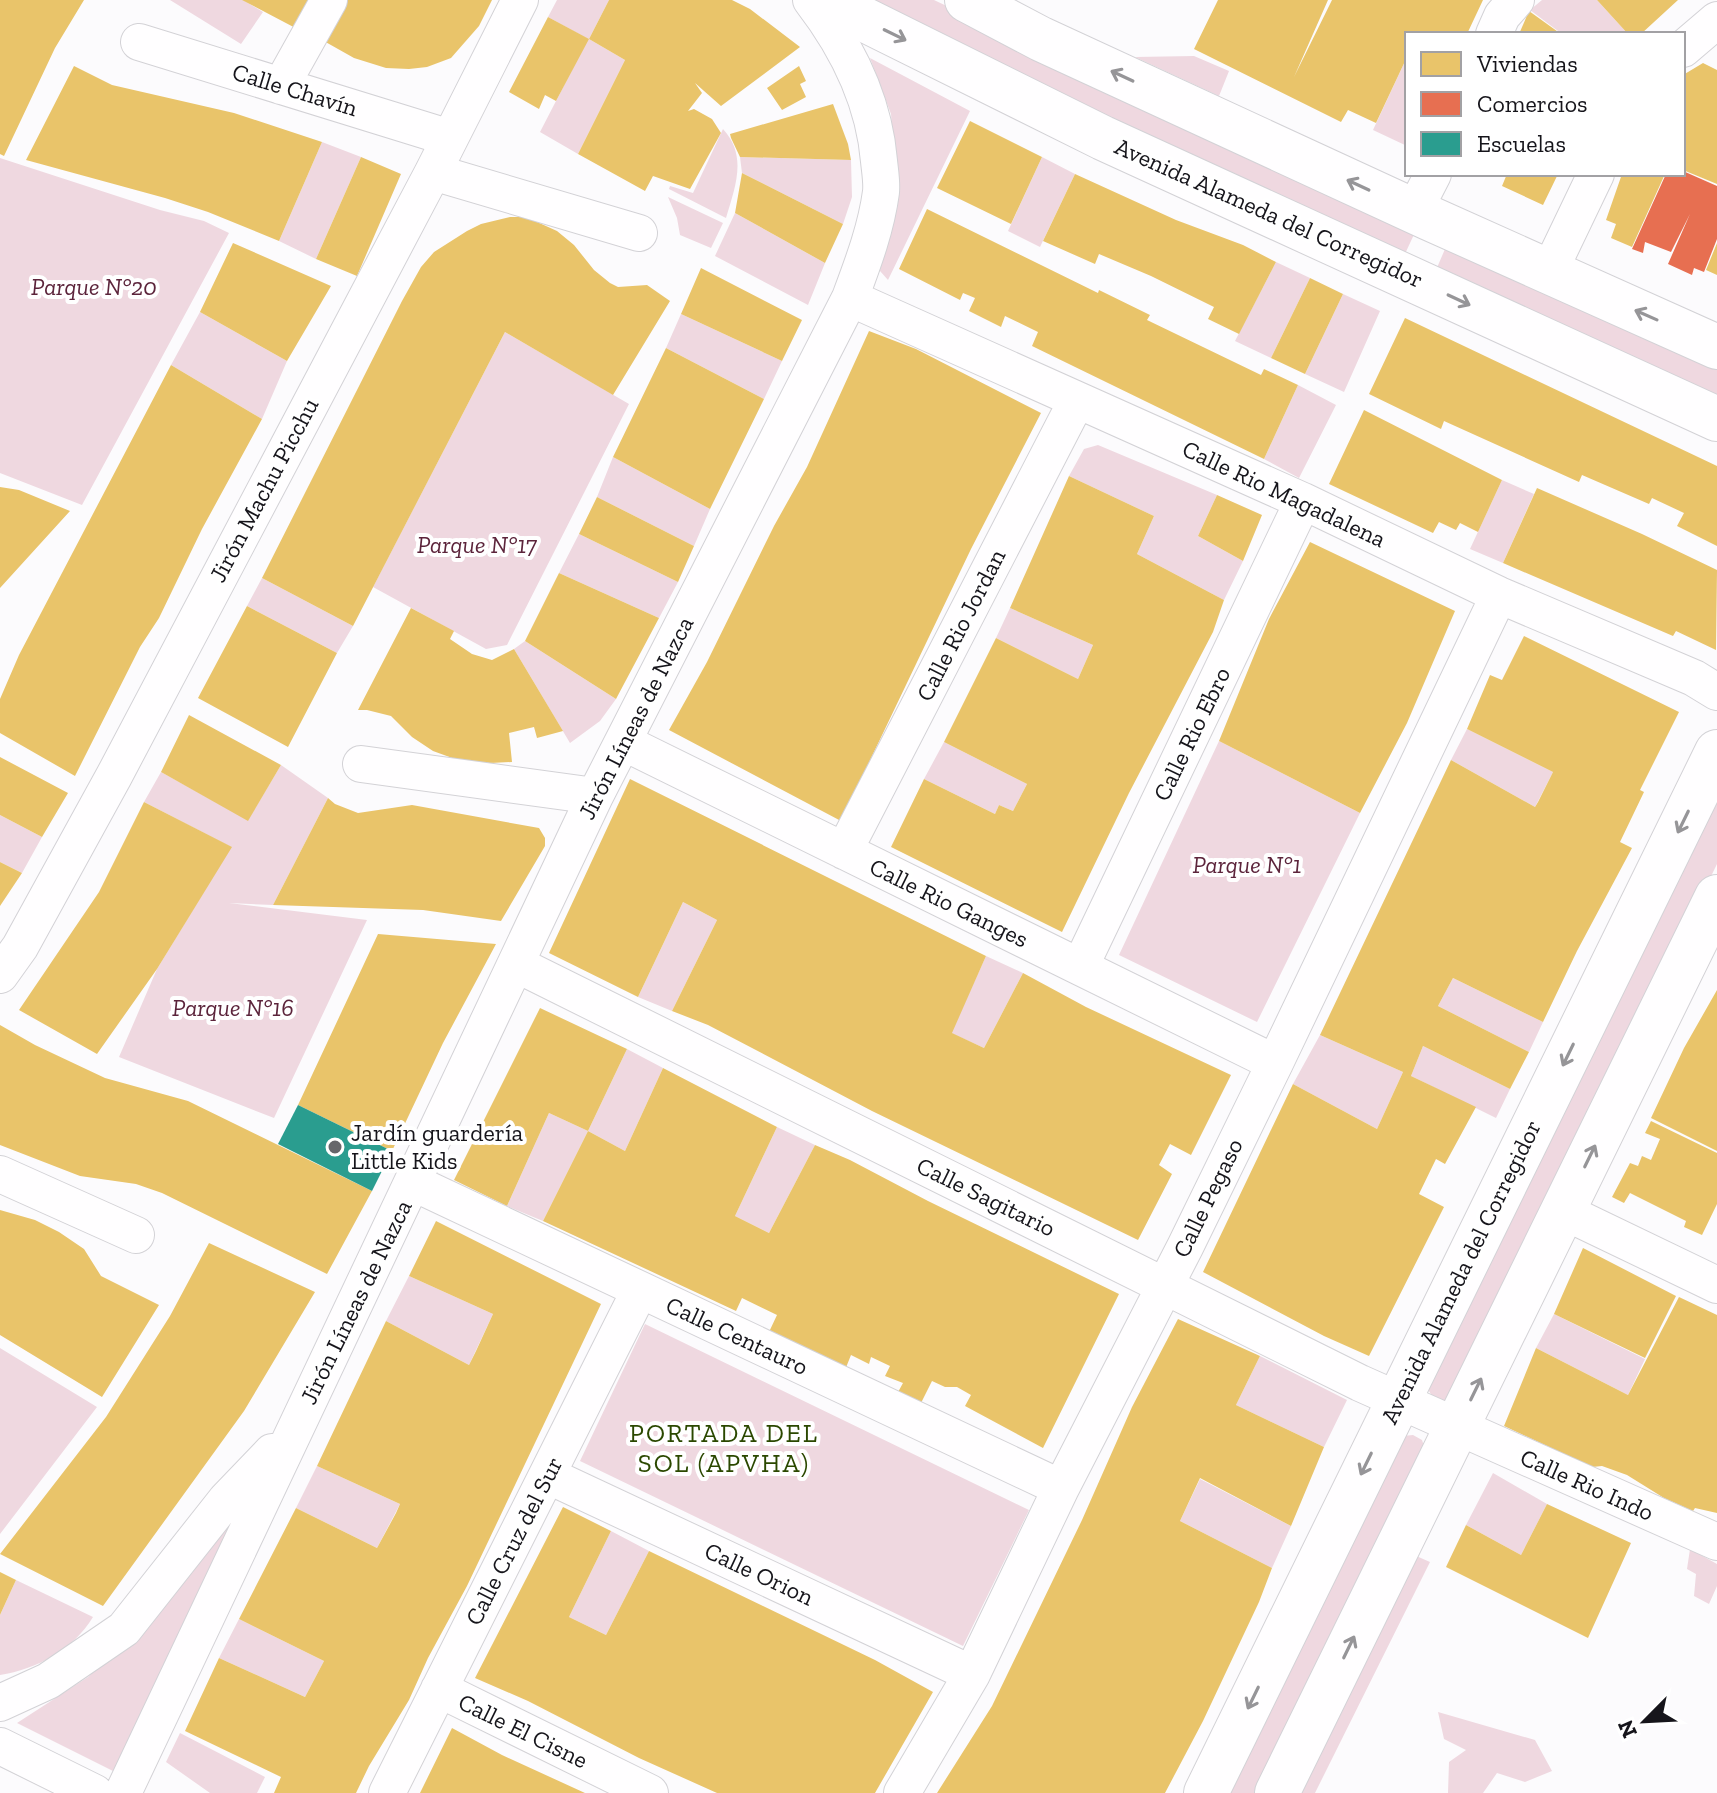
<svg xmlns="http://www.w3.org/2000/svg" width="1717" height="1793" viewBox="0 0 1717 1793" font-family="'Zilla Slab',serif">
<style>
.green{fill:#efd8e0}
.homes{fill:#e9c46a}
.shops{fill:#e76f51}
.schools{fill:#2a9d8f}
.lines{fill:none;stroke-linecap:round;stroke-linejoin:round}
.street-casing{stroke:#d3d2d6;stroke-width:38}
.secondary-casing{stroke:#d3d2d6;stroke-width:46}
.street{stroke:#fffeff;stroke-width:36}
.secondary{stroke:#fffeff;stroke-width:44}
.oneway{stroke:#969598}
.poi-dot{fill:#66666a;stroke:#fff;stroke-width:3}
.labels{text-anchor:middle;stroke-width:8;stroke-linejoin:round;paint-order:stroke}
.street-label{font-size:24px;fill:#16151b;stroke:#fff}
.park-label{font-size:24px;font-style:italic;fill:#5c243b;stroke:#fff}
.poi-label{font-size:24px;fill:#16151b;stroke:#fff;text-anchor:start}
.neighbourhood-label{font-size:26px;letter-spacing:2px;fill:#2b4800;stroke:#fff}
</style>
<rect width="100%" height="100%" fill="#fcfbfd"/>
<path class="green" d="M170,0H243L263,12L241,44Z
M557,0H609L589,39L625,60L578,154L540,132L588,39L548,17Z
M855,0H934L1417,228L1404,256Z
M1542,0H1597L1628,34H1562L1530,10Z
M1194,56L1229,71L1219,96L1135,57Z
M1407,57V146L1373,130Z
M870,58L970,111L888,280L880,271L894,155L891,114Z
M723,129C748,156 735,187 726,218L669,189L670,186L693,193Z
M322,142L361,157L316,259L279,241Z
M740,157L851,160L852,197L843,224L742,173Z
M1042,157L1075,174L1040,247L1008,231Z
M0,158L160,210L204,221L229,233L82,505L0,473Z
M668,197L723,223L711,248L680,235L677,218Z
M735,213L825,263L808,305L715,256Z
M1448,242L1717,364V400L1436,270Z
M1276,262L1310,278L1271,358L1235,341Z
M1343,294L1380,311L1344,392L1305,374Z
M200,312L287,361L262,419L171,365Z
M681,314L782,361L764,399L666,348Z
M505,332L629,404L507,645L486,649L373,587Z
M1298,385L1336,405L1299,478L1264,459Z
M1098,445L1217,495L1198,536L1243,561L1224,600L1137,554L1154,516L1069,476L1084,449Z
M613,457L710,509L694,546L597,497Z
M1502,480L1534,494L1503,563L1470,549Z
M579,534L678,582L659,618L559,573Z
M262,578L353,626L337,653L247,606Z
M1010,608L1093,645L1078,679L996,638Z
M525,641L616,699L600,721L570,743L514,649Z
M1467,729L1553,772L1535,807L1451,760Z
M1219,741L1360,813L1257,1022L1119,955Z
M944,742L1027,784L1013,811L999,805L995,814L924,779Z
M281,765L328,798L273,905L229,903L367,920L274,1118L119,1057L157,969L231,847L144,802L161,772L248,820Z
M1717,785V864L1459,1393L1453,1400L1441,1402L1432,1396L1426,1386Z
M0,815L42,837L22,873L0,862Z
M683,902L717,920L672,1011L638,997Z
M986,956L1023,973L984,1048L951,1033Z
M1453,978L1543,1022L1529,1052L1438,1006Z
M1320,1035L1403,1072L1377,1129L1293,1084Z
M1423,1046L1510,1089L1496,1118L1411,1076Z
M627,1049L663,1068L625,1151L588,1131L543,1221L507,1206L549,1113L588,1131Z
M777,1127L815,1145L769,1233L735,1216Z
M409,1276L493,1314L469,1365L386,1321Z
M1554,1314L1645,1359L1628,1395L1536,1348Z
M645,1324L1029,1510L963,1646L580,1461Z
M0,1348L97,1407L0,1534Z
M1260,1356L1347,1400L1324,1447L1236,1405Z
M1413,1435L1422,1440L1425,1449L1261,1793H1224L1403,1436Z
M317,1466L400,1504L377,1548L296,1508Z
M1493,1473L1547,1504L1521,1555L1466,1525Z
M1200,1479L1291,1526L1272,1568L1180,1521Z
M254,1487L117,1773L17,1723L88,1677L148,1621Z
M611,1531L649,1551L606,1635L569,1617Z
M1690,1549L1717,1564V1586L1709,1604L1694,1596L1696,1574L1687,1569Z
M1414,1555L1430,1562L1315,1793H1294Z
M16,1580L93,1617C73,1650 37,1669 0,1675V1615Z
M239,1619L324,1661L305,1697L219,1658Z
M1438,1712L1535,1740L1552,1771L1525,1782L1497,1773L1483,1793H1448L1449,1762L1466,1750L1444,1739Z
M180,1733L265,1777L257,1793H210L166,1762Z"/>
<path class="homes" d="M0,0H84L55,48L4,156L0,154Z
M242,0H320L303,32Z
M343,0H492L479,26L451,58L427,67L409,69L386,68L354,58L322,40Z
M609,0H732L750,9L800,47L721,106L695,83L702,93L688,111L694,109L712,119L721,133L690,189L653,176L645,191L578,154L625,60L589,39Z
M1218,0H1328L1294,77L1332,0H1483L1467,34H1407V57L1376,123L1348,110L1341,122L1194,49Z
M1597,0H1678L1641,34H1628Z
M1529,11L1561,34H1519Z
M548,17L589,39L556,101L545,95L539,109L509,92Z
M1703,63L1717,70V184L1683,170V75Z
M74,66L112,85L234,113L322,142L279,241L208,212L165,198L26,160Z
M799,66L806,81L800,84L806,97L782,110L767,88Z
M833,104L848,144L851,160L740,157L731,138L730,134Z
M970,121L1042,157L1011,224L937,188Z
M361,157L401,174L357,276L316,259Z
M742,173L843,224L825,263L735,213Z
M1075,174L1176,220L1243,245L1276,262L1239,334L1208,319L1214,307L1151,276L1099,254L1095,264L1043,241Z
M1507,174H1558L1543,205L1502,186Z
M1622,174H1665L1632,247L1611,238L1616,224L1606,220Z
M927,209L1098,293L1099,290L1150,315L1147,320L1261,375L1264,369L1298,385L1264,459L1032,346L1038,332L1005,316L1001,327L969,311L975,298L963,293L960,300L899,269Z
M510,217H526L557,231L574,245L594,270L610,283L618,287L647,285L670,301L613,395L505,332L353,626L262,578L402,301L421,267L434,252L467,231L481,224Z
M233,243L331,286L287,361L200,312Z
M1717,243V275L1706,270Z
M701,268L802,320L782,361L681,314Z
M1310,278L1343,294L1305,374L1271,358Z
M1405,318L1717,466V546L1677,526L1684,513L1652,498L1649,504L1582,475L1579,482L1444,421L1441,429L1369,394Z
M869,331L916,349L1041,413L971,549L841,821L669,730L707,662L774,526L807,467Z
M666,348L764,399L710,509L613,457Z
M171,365L262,419L202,529L159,618L140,647L75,776L0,733V699L19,655Z
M1364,410L1502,480L1478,532L1460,523L1456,530L1439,522L1433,533L1329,484Z
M1069,476L1154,516L1137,554L1224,600L1213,632L1129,793L1062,932L891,847L924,779L995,814L999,805L1013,811L1027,784L944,742L996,638L1078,679L1093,645L1010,608Z
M0,487L19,490L70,511L0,588Z
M1537,488L1642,534L1717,570L1716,650L1676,631L1673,636L1503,563Z
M1217,495L1262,515L1243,561L1198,536Z
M597,497L694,546L678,582L579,534Z
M1310,542L1455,611L1407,723L1360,813L1219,741L1269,619Z
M559,573L659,618L616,699L525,641Z
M247,606L337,653L288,747L198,698Z
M411,608L454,631L450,639L472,654L492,660L514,649L563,731L537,738L534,727L509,733L512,762L490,763L455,759L433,751L412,737L391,716L367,710H358Z
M1524,636L1679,712L1640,790L1644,792L1620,842L1632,848L1577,951L1543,1022L1453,978L1438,1006L1529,1052L1510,1089L1423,1046L1411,1076L1476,1107L1445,1164L1436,1159L1419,1194L1444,1207L1369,1356L1324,1336L1203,1272L1293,1084L1377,1129L1403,1072L1320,1035L1451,760L1535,807L1538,802L1553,772L1467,729L1490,675L1502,680Z
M189,715L281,765L248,821L161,772Z
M0,757L68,793L42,837L0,815Z
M630,779L986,956L952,1033L984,1048L1023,973L1086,1007L1231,1075L1191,1155L1170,1144L1159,1165L1172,1174L1138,1240L872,1111L708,1025L672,1011L717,920L683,902L638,997L549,953Z
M328,798L335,804L358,813L412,805L539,828L545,838V846L501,921L423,910L273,905Z
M144,802L232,847L157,969L97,1054L19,1010L99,892Z
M0,862L22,873L0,906Z
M378,934L496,944L443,1043L392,1151L298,1105Z
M1717,990V1151L1651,1118L1684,1048Z
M540,1008L627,1049L588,1131L549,1113L507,1206L454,1180Z
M0,1025L35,1045L105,1078L188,1101L372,1191L327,1274L162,1193L136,1184L80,1176L0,1145Z
M663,1068L777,1127L735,1216L769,1233L815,1145L850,1160L928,1201L1119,1294L1043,1448L965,1406L971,1395L957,1387H945L932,1381L920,1405L897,1394L903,1383L885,1376L890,1366L871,1357L869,1364L851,1355L845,1370L769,1332L777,1315L742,1298L736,1311L543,1221L588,1131L625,1151Z
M1651,1121L1717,1153V1204L1702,1235L1684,1227L1686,1221L1630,1193L1624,1203L1612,1197L1630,1163L1638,1166L1642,1156L1651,1160L1660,1139L1645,1133Z
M0,1210L35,1220L59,1232L84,1249L101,1276L159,1305L102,1397L0,1335Z
M436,1221L601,1304L467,1586L428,1658L409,1700L369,1766L356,1793H274L281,1777L185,1731L219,1658L305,1697L324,1661L239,1619L296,1508L377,1548L396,1513L400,1504L317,1466L386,1321L469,1365L476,1351L493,1314L409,1276Z
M209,1243L315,1292L244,1411L103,1606L0,1554L106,1417L170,1316Z
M1583,1248L1676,1296L1645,1358L1554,1314Z
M1679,1297L1717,1315V1513L1695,1508L1693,1511L1664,1498L1627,1475L1602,1466L1592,1467L1504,1426L1536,1348L1628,1395Z
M1178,1319L1260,1356L1236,1405L1324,1447L1291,1526L1200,1478L1180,1521L1272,1568L1259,1602L1203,1721L1165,1793H937L992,1706L1082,1520L1132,1407Z
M1547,1504L1631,1543L1588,1638L1446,1567L1466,1525L1521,1555Z
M563,1507L611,1531L569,1617L606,1635L649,1551L875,1660L933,1692L875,1793H717L639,1758L528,1701L475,1678Z
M0,1572L16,1580L0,1615Z
M452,1728L502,1755L585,1793H420Z"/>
<path class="shops" d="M1683,171L1717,186V239L1704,272L1694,268L1692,275L1668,264L1690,214L1671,252L1645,242L1643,253L1632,249L1666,174H1683Z"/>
<path class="schools" d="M298,1105L392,1151L372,1191L278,1144Z"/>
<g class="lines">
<defs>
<path id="street" d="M1494,34L1502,16L1516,0
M139,42L450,138
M1683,49L1717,20
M281,86L329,0
M433,172L639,233
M1414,211L1433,174
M1549,272L1596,174
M850,298L1303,501L1499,595L1694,678L1717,692
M623,742L1275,1063
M361,764L595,796
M844,851L1077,400
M516,964L1360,1383L1717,1542
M1080,967L1303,501
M0,975L20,947L114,776L433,172L520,0
M0,1174L136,1235
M414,1183L1061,1488
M1563,1211L1717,1285
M547,1475L972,1674
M439,1689L650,1793
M0,1703L48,1681L124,1629L226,1500L272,1452
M0,1746L95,1793
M123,1793L595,796L850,298C863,263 876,229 881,192C882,182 880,171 879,161C874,100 848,48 811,0
M387,1793L640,1290
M902,1793L972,1674L1061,1488L1185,1247L1275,1063L1499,595"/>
<path id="secondary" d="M825,0L1103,138L1717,419
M967,0L1041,39L1429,218L1717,347
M1206,1793L1717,752
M1277,1793L1717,897"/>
</defs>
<use href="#street" class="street-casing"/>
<use href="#secondary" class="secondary-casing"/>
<use href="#street" class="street"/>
<use href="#secondary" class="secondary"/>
</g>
<defs><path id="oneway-shaft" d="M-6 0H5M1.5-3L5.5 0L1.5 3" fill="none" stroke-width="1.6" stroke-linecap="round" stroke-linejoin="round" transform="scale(2)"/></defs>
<g class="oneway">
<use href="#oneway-shaft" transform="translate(895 35) rotate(26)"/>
<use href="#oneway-shaft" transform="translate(1122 76) rotate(-155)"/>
<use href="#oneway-shaft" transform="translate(1358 185) rotate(-155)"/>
<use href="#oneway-shaft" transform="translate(1459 300) rotate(25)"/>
<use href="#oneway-shaft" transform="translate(1646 315) rotate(-156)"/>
<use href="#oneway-shaft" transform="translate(1683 822) rotate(116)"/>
<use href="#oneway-shaft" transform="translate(1568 1055) rotate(116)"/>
<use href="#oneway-shaft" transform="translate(1590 1156) rotate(-64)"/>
<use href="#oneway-shaft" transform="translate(1476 1389) rotate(-64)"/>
<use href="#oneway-shaft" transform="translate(1366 1464) rotate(116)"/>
<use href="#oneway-shaft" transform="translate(1349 1647) rotate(-64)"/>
<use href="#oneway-shaft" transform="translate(1253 1698) rotate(116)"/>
</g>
<circle class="poi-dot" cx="335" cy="1147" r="8"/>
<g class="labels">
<g class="street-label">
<text transform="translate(295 90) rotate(17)" y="8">Calle Chavín</text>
<text transform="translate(1269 213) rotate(24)" y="8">Avenida Alameda del Corregidor</text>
<text transform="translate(264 490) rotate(-62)" y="8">Jirón Machu Picchu</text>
<text transform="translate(1284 494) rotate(25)" y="8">Calle Rio Magadalena</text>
<text transform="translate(961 625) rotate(-63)" y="8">Calle Rio Jordan</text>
<text transform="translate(636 718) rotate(-63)" y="8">Jirón Líneas de Nazca</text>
<text transform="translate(1192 734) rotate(-64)" y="8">Calle Rio Ebro</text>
<text transform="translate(949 903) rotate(26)" y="8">Calle Rio Ganges</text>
<text transform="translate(986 1197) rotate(26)" y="8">Calle Sagitario</text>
<text transform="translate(1208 1198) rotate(-64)" y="8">Calle Pegaso</text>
<text transform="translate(1461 1272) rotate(-64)" y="8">Avenida Alameda del Corregidor</text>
<text transform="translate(356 1302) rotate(-64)" y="8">Jirón Líneas de Nazca</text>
<text transform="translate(737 1336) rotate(25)" y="8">Calle Centauro</text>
<text transform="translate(1587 1485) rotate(24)" y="8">Calle Rio Indo</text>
<text transform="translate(514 1541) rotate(-63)" y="8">Calle Cruz del Sur</text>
<text transform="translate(759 1574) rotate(25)" y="8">Calle Orion</text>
<text transform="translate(523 1731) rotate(26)" y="8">Calle El Cisne</text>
</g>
<g class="park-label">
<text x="94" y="295">Parque N°20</text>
<text x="477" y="553">Parque N°17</text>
<text x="1247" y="873">Parque N°1</text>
<text x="233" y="1016">Parque N°16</text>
</g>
<g class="poi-label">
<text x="351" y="1141">Jardín guardería<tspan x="351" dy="28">Little Kids</tspan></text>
</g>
<g class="neighbourhood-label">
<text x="724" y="1442">PORTADA DEL<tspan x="724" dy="30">SOL (APVHA)</tspan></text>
</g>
</g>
<rect x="1405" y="32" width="280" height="144" fill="#ffffff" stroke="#a2a1a4" stroke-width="2"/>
<rect x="1421" y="52" width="40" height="24" fill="#e9c46a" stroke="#a2a1a4" stroke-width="2"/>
<text x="1477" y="72" font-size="24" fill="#16151b">Viviendas</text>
<rect x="1421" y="92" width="40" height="24" fill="#e76f51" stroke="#a2a1a4" stroke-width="2"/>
<text x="1477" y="112" font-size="24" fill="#16151b">Comercios</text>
<rect x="1421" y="132" width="40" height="24" fill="#2a9d8f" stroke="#a2a1a4" stroke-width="2"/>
<text x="1477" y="152" font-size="24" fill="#16151b">Escuelas</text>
<g transform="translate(1645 1721) rotate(246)" stroke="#ffffff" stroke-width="6" paint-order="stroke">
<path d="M0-6L14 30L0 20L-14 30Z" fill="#16151b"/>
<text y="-12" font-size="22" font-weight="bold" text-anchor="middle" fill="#16151b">N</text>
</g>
</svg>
